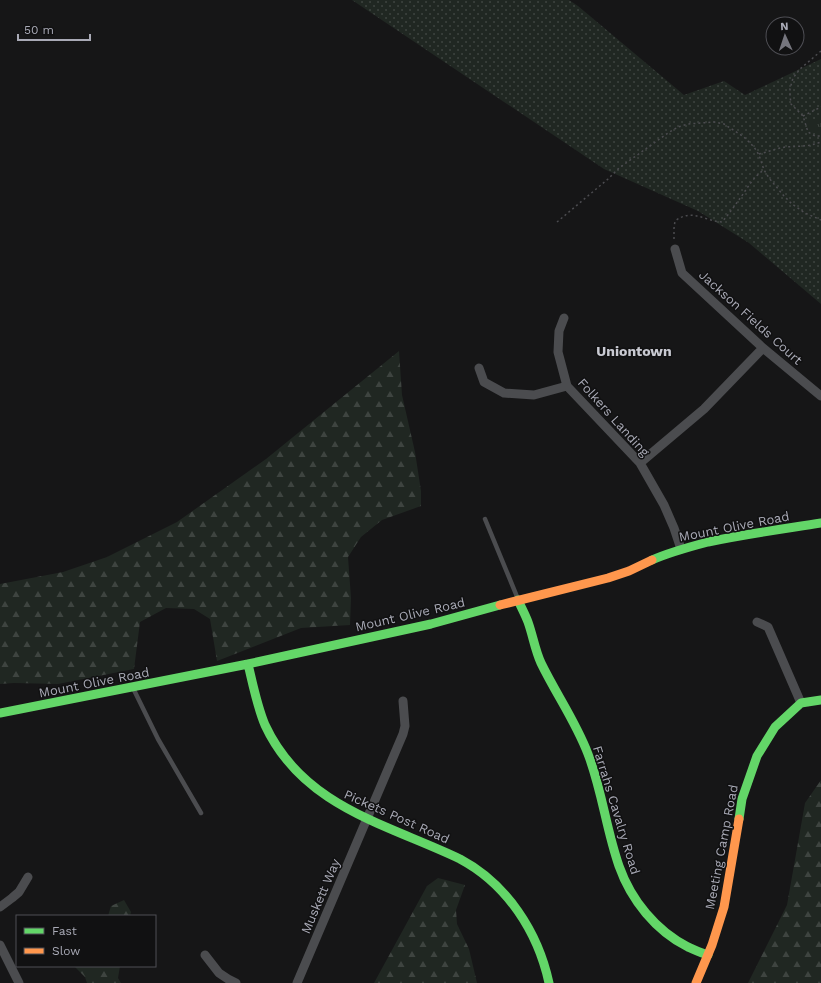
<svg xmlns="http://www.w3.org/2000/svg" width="821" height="983" viewBox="0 0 821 983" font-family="'Work Sans',sans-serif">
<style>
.grass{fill:url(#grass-dots)}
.forest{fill:url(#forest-firs)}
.park{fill:url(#park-tufts)}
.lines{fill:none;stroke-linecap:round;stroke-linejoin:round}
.path{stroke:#4c4c50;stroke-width:1.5;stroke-dasharray:2 3;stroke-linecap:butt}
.lane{stroke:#4b4c4f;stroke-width:4.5}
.street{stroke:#4b4c4f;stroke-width:9}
.fast{stroke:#63d668;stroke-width:9}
.slow{stroke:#ff974d;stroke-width:9}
.labels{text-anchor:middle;stroke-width:3;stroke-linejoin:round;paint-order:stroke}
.street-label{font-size:13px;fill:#a9aab6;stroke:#111112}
.neighbourhood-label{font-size:14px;font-weight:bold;fill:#c9cad2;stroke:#111112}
</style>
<defs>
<pattern id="grass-dots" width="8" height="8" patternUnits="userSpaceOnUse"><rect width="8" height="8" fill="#202722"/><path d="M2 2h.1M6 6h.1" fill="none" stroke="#3e4440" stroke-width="1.8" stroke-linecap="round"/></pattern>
<pattern id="forest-firs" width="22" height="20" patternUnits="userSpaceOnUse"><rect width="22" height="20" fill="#202722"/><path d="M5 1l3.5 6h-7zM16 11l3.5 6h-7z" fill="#3e4440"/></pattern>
<pattern id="park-tufts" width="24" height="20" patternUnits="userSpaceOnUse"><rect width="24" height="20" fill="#202722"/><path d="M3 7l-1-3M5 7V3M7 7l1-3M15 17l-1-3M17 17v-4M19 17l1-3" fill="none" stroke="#3e4440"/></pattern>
</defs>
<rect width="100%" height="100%" fill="#161617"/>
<path class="grass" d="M352,0H569L578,6L684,95L724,81L745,95L821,59V304L749,243L698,211L604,169Z"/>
<path class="forest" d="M399,351L402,395L415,452L421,491V506L382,520L361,537L348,557L351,598L350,625L301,628L217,661L210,619L194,609L166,608L140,622L134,669L58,684L14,683L0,684V584L63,572L107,557L177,522L266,459Z
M821,780V983H748L787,905L805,803Z
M438,878L465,885L456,910L457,924L469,949L477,983H374L427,886Z
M124,900L131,912L130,916H108L111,906Z
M75,966H120L118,978L121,983H87L85,977L75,967Z"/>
<path class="park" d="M809,120H821V131H809Z"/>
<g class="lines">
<path class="path" d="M821,51L800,69L793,78L790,89V95L791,104L803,116L808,132L815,136H821
M803,116L821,107
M759,154C768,152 777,148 786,147C799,146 808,147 821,142
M557,222L608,179L619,168L668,133L678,127L688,124L714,122L724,124L744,137L754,147L759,155L764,170L769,178L784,196L792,204L805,213L821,220
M674,239V228L675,221C692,208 704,221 722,222C729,214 735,205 741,197C748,187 754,176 764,170"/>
<path class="lane" d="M485,519L518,599
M133,688L158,739L201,813"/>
<path class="street" d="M675,249L682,273L763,348L821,396
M564,318L559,331L558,352L567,386L640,463L664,505L674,528L681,549
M479,368L484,382L504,393L534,395L567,386
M640,463L704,409L763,348
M757,622L768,627L801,703
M0,907L12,898L19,892L28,877
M0,945L19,983
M205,955L219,973L228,979L236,983
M297,983L403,734L405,726L403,701"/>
<path class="fast" d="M652,560C670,552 689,547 708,542C746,534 783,529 821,523
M518,600C521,607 525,614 528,622C533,636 535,650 541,663C556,694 576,722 588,754C602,790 606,829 619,866C631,900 656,931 688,947C695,950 701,953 708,955
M248,664C253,685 257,706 265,725C303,807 387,824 460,859C507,884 538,932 549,983
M0,713L248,664L431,624L500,605
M739,819L742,799L757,756L775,727L801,703L821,700"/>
<path class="slow" d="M500,605L608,578L629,571L652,560
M696,983L712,945L724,907L739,819"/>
</g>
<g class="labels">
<g class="street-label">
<text transform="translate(751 317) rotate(42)" y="5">Jackson Fields Court</text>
<text transform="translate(614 417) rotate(48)" y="5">Folkers Landing</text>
<text transform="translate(734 526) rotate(-11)" y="5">Mount Olive Road</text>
<text transform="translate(410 614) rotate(-13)" y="5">Mount Olive Road</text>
<text transform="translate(94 682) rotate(-11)" y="5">Mount Olive Road</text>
<text transform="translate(617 810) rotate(73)" y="5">Farrahs Cavalry Road</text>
<text transform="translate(397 816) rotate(24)" y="5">Pickets Post Road</text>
<text transform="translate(721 847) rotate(-79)" y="5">Meeting Camp Road</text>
<text transform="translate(320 896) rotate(-67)" y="5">Muskett Way</text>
</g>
<g class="neighbourhood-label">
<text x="634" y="356">Uniontown</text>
</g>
</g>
<rect x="16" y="915" width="140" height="52" fill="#111112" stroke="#4e4e54"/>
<rect x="24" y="928" width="20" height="6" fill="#63d668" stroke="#4e4e54"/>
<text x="52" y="935" font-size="12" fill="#a9aab6">Fast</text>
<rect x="24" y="948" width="20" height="6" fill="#ff974d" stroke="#4e4e54"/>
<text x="52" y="955" font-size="12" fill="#a9aab6">Slow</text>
<g transform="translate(785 36) rotate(357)"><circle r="19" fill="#111112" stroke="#4e4e54"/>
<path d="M0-3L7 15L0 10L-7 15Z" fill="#76767e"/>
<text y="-6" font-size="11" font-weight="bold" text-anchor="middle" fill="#a9aab6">N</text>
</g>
<path d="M18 34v6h72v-6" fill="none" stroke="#a9aab6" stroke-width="2"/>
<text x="24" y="34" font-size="12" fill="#a9aab6" stroke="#111112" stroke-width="3" paint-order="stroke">50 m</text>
</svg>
